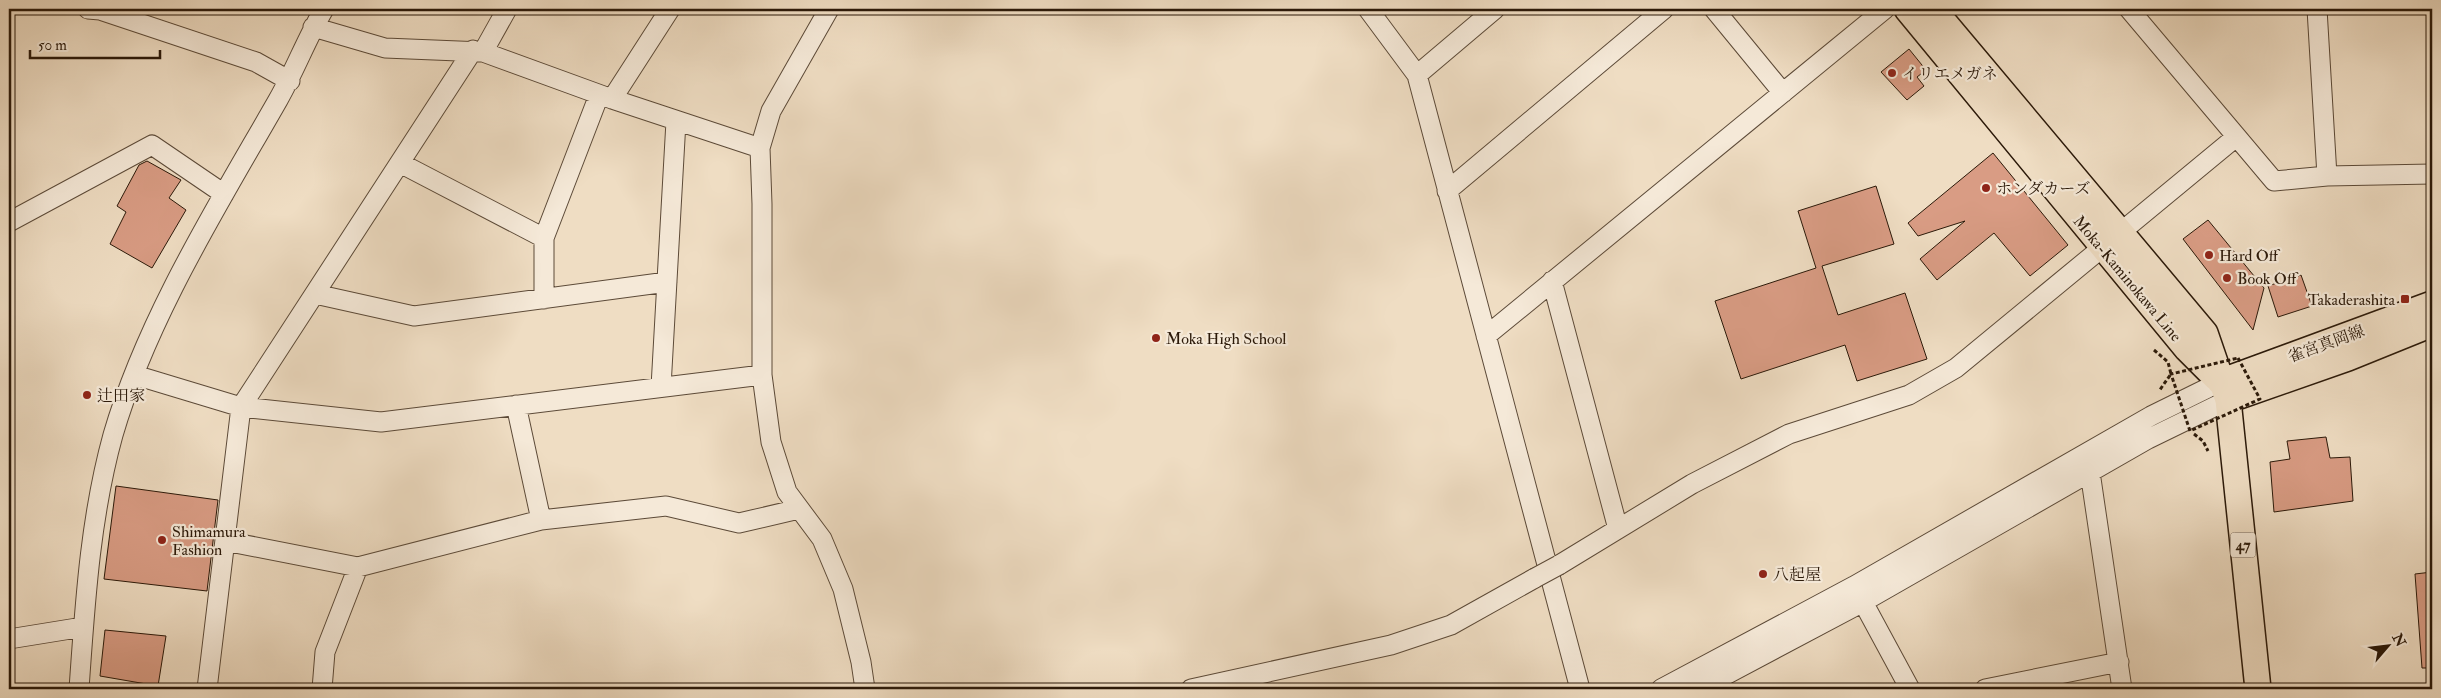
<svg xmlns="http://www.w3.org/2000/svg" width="2441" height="698" viewBox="0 0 2441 698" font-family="'IM FELL Double Pica','Noto Serif JP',serif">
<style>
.building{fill:#d99c84;stroke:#2b1909}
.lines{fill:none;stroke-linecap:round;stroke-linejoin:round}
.minor-casing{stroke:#5c4a38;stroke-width:21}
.major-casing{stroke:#2b1909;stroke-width:28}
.path{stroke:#2b1909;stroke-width:3;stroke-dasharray:4 2.5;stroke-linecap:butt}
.minor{stroke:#f5e9d8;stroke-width:19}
.major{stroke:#efddc3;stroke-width:25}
.minor-bridge-casing{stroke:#5c4a38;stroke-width:21;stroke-linecap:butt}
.path-bridge{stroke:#2b1909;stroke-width:3;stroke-dasharray:4 2.5;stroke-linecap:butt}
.minor-bridge{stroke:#f5e9d8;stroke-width:19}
.poi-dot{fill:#8f2418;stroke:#f5e9d8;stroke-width:2}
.labels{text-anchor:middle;stroke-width:4.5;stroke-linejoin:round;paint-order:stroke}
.shield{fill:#f5e9d8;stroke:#685747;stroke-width:1}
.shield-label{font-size:15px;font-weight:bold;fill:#2b1909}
.poi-label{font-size:16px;fill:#2b1909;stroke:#f5e9d8;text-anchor:start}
.street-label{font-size:16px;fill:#2b1909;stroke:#f5e9d8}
</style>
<rect width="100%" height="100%" fill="#efddc3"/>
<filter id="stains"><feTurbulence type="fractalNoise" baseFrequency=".004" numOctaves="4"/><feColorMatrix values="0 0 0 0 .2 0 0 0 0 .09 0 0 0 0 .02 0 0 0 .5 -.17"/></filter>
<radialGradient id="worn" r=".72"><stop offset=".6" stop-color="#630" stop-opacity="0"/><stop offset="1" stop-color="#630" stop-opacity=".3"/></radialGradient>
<path class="building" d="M1909,49L1926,70L1917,77L1924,86L1907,100L1881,72Z
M1993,153L2068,245L2030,276L1994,233L1937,280L1920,259L1965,221L1918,236L1908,223Z
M147,161L181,180L169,198L186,210L152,268L110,244L126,212L117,206L139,165Z
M1876,186L1894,244L1822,266L1838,315L1905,293L1927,359L1857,381L1845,345L1741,379L1715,301L1816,268L1798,211Z
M2208,220L2264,288L2253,330L2183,239Z
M2301,275L2312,306L2278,317L2268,286Z
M2326,437L2330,458L2350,457L2353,501L2274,512L2270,462L2290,459L2287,441Z
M116,486L218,500L207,591L104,579Z
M2432,572V668H2422L2415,574Z
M105,630L166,636L158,686L100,676Z"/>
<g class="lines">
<defs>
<path id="minor" d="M88,9L100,10L256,62L290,81
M829,9L771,111L760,148L762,204V375L771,442L787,492L822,539L843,589L861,662L865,689
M1368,9L1417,75L1580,689
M1714,9L1783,93
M2129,9L2274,181L2327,176L2432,174
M2317,9L2327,176
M313,27L385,48L483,52L612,99L760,148
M483,52L507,9
M1417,75L1495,9
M612,99L670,9
M400,163L544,238
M1447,191L1664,9
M9,222L152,145L224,194
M2121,232L2236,137
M1552,281L1618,529
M315,294L414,316L667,282
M544,299V238L599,95
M1486,336L1885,9
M135,375L241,407L381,422L762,375
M661,387L676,121
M516,405L541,520
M2090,472L2122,689
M225,541L358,567L541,520L666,506L739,523L799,509
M1559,565L1692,484L1789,434L1909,395L1956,368L2103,247
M1857,591L1910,689
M9,639L83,627
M79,689C85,604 90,518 113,435C147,318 218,205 278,100C295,70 307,38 324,9
M207,689L241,407L473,50
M322,689L325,652L358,567
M1191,689L1391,645L1451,625L1535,578
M1661,689L1854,586L2151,416L2220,382
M1699,689L1863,602L2148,439L2228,400
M1985,689L2119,662"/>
<path id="major" d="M1907,9L2187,349L2216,378
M1933,9L2205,333L2228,400L2258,689
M2220,382L2432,304
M2228,400L2348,358L2432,324"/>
</defs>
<use href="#minor" class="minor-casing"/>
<use href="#major" class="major-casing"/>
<path class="path" d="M2154,350L2168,362L2171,374L2159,391
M2194,434L2203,441L2208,451"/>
<use href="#minor" class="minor"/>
<use href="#major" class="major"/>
<defs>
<path id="minor-bridge" d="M1535,578L1559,565"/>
</defs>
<use href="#minor-bridge" class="minor-bridge-casing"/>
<path class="path-bridge" d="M2238,358L2260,399L2190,431L2171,374Z"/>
<use href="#minor-bridge" class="minor-bridge"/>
</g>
<g class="poi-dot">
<circle cx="1892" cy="73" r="5"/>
<circle cx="1986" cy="188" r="5"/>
<circle cx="2209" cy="255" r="5"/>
<circle cx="2227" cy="278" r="5"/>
<rect x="2400" y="294" width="10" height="10" rx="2.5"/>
<circle cx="1156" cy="338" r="5"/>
<circle cx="87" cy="395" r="5"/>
<circle cx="162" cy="540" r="5"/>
<circle cx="1763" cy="574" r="5"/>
</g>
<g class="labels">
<rect class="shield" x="2230.5" y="532.5" width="25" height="25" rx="4"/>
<g class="shield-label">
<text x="2243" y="550">47</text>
</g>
<g class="poi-label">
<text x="1902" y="79">イリエメガネ</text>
<text x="1996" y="194">ホンダカーズ</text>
<text x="2219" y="261">Hard Off</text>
<text x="2237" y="284">Book Off</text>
<text x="2395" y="305" text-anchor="end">Takaderashita</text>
<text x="1166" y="344">Moka High School</text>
<text x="97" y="401">辻田家</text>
<text x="172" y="537">Shimamura<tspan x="172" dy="18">Fashion</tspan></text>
<text x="1773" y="580">八起屋</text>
</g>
<g class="street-label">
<text transform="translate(2128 278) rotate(50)" y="6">Moka-Kaminokawa Line</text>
<text transform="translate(2326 343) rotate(-20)" y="6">雀宮真岡線</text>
</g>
</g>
<rect width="2441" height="698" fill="none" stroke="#efddc3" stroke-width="30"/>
<rect x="10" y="10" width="2421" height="678" fill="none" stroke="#2b1909" stroke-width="2.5"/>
<rect x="15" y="15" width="2411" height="668" fill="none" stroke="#2b1909"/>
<g transform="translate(2388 646) rotate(62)" stroke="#f5e9d8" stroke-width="4" paint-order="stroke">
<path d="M0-4L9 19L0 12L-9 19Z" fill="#2b1909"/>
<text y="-8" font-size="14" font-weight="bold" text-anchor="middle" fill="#2b1909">N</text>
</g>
<path d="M30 50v8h130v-8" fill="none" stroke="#2b1909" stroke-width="2.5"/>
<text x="38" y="50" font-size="15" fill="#2b1909" stroke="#f5e9d8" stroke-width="4" paint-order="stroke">50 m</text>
<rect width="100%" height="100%" filter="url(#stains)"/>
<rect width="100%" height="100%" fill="url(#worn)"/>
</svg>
